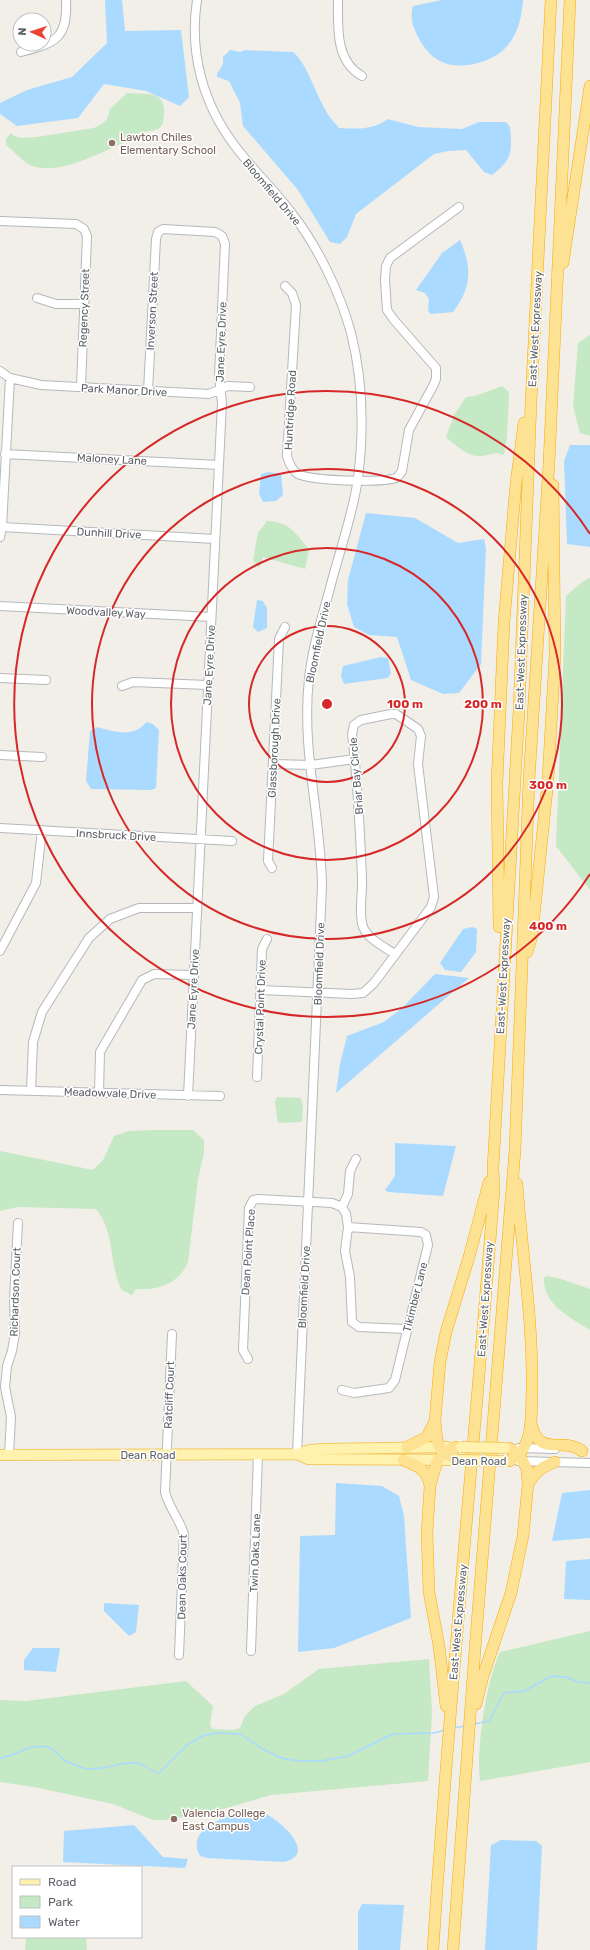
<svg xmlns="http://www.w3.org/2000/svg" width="590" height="1950" viewBox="0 0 590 1950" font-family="Rubik,sans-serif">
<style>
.green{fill:#c5e8c5}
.water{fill:#aadaff}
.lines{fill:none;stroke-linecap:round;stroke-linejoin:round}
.stream{stroke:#aadaff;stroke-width:1.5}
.minor-casing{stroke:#b5b8bc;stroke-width:10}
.major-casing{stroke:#f2c960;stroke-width:12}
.highway-casing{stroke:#f9ab00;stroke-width:12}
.minor{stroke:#fff;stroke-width:8}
.major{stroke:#fff2af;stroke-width:10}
.highway{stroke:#fde293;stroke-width:11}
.major-bridge-casing{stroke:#f2c960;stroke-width:12;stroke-linecap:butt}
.major-bridge{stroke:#fff2af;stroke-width:10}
.ring{fill:none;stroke:#d62828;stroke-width:2}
.education-dot{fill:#8d6e63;stroke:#fff;stroke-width:1.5}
.labels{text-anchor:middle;stroke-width:3;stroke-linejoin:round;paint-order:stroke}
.education-label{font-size:11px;fill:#785e54;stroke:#fff;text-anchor:start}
.street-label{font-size:11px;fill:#5f6368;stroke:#fff}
.centre{fill:#d62828;stroke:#fff;stroke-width:2}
.ring-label{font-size:12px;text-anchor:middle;font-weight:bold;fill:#d62828;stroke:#fff;stroke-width:3;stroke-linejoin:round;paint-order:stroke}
</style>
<rect width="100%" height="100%" fill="#f1efe8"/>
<path class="green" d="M127,93C146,95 165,89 164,114C163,119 164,125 159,128C153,132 145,131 138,133L135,140L127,141C102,152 57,177 30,165C22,161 14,151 6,145V139L11,133L14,136L22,138L37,137L94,128L103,123L107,119L110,109Z
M590,335V436L580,433L573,406L578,343Z
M502,386L508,391L509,395L507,436L504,455C494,450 487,457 476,456C465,454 454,444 446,437L454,415L466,397L475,396Z
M267,521C290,522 294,532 309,549L305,569L263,557L259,568L253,560L258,533Z
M590,578V890L556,846L566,596L582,582Z
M277,1097L301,1098L303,1108L302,1122L278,1123L275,1102Z
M152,1130H193L204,1140V1153L198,1179L188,1262C180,1283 157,1291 136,1289L132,1295L122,1290C108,1264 116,1233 96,1209L18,1207L0,1211V1151L93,1170L103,1160L114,1136L129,1131Z
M546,1276L558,1278L590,1289V1330C570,1317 543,1305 544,1278Z
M590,1631V1762L480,1781C476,1749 486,1682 500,1652Z
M429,1659L432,1713L428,1781L271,1795L223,1809L168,1820H153L113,1804L34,1787L0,1782V1700L26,1701L186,1681L213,1706L210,1724L212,1729L233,1730L240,1728L245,1716L255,1706L284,1694L319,1669Z
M26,1937H86L87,1950H25Z"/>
<path class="water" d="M105,0H122L125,31L181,30L189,97L180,106L146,91L104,84L78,118L17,126L0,114V103L27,90L72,77L107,43Z
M442,0H523C522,16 518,34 507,46C494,62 461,71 442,62C430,57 422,45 417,35C412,24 410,17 413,6Z
M230,50L240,52L245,50L293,52C307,63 316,95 326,111C329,117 335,123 339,128C358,129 373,130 388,119L418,127L462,129L479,122H506L510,127C512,152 513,159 492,175L484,172L466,150L448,151L434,154L356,214L347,237L340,244L330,242L298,190L243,126L240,103L229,81L217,77V74L223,64V57Z
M460,240C472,267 472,288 453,312L431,314L428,311L429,299L425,293L416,290L442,253Z
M570,445H590V547L567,544L564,461Z
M268,472L281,474L283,495L276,501L263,502L259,494L261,474Z
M366,513L415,518L458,543L484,539L486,548L481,664L459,693L443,694L411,680L397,637L369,635L354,627L347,604L348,580Z
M257,600L263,601L267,608V628L258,632L253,627Z
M381,657L388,658L391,673L388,678L344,684L341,676L343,666Z
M146,722L153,724L159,730L156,788L151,790L91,789L86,781L90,731L98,727C114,732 135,738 146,722Z
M472,927L477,929L476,952L461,972L445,970L440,963L463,929Z
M435,974L469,978L336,1093L340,1064L347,1036L384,1022L402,1008Z
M395,1143L456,1146L443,1196L388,1192L385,1190L395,1176Z
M336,1483L382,1486L399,1496L404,1516L411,1618L334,1648L298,1652L300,1536L335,1535Z
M590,1490V1538L552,1541L562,1493Z
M590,1559V1600L564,1599L566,1561Z
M104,1603L139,1605L136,1632L129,1636L104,1611Z
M33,1648H60L56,1672L24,1670V1660Z
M250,1811C257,1812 266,1813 271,1817C287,1827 315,1855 284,1862L207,1858L200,1856C184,1828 230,1814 250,1811Z
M134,1825L163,1857L188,1859L185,1868L63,1862L64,1831Z
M501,1840L536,1841L542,1846L537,1950H485L491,1845Z
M362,1904L404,1905L400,1950H358V1912Z"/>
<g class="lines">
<path class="stream" d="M474,1724L489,1721L504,1693L524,1691L552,1676L566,1677L578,1682L590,1683
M453,1728L465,1726
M0,1758C16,1756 30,1743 47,1747C54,1748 60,1758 66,1761C71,1764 78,1766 83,1768C103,1772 119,1761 137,1763C146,1764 150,1772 159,1773L187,1745L202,1736L217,1733L240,1734L261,1748L281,1758L299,1761H321L348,1756L393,1734L434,1733L445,1730"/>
<defs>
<path id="minor" d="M197,0C189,53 203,104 235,146C252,169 273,188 290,211C316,243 340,292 351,333C363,380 364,430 358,478C353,515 339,552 330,588C322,618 312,648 309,679C301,748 321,817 322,886L297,1454
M338,0C338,27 335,61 362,76
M21,52C55,43 68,39 66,0
M0,221L76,224L84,229L87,236L81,387
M285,286L292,293L296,305L287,456C289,463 292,470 298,474C312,481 381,483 396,478C399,476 400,474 402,471L409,430L433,386L436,379V368L394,320L387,310L385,280L386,266L390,258L459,207
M37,298L56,304H84
M0,371L10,378L41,385L209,394L228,386L250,387
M148,391L156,239L158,232L163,229L215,232L222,236L225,244L219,376L222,403L188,1096
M5,454L219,465
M2,527L215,539
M0,537L2,527L10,378
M0,606L211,617
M0,678L46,680
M122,686L133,682L208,685
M0,755L42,757
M273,764L311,765L355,759
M0,828L232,841
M272,868L268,861L279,639L285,627
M0,951L36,883L42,830
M261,990L352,994L363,993L374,983L431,907L434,897L418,764L421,736L418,729L396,714H391L361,720L354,725L352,734C358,782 360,830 362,878C363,893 358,912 363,927C368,939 384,947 395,954
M257,1077L262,949L267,939
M0,1090L220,1096
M31,1091L33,1042L42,1012L89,938L110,919L139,908H197
M99,1093L100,1052L142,980L154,974L194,975
M342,1207L348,1194L350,1171L356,1159
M172,1334L165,1492C169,1508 179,1518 184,1534L179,1655
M248,1359L243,1350L249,1208L253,1200L258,1199L332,1203L342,1207L346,1214L348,1227L345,1251L350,1277L352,1322L359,1327L407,1329
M342,1390L354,1393L389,1388L395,1380L428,1245L426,1235L421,1232L348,1227
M519,1448L555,1449
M9,1455L11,1417L5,1387L7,1366L12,1351L15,1333L14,1299L18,1223
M518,1461L590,1463
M251,1651L258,1454"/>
<path id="major" d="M297,1454L308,1459L460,1460
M0,1455L297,1454L310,1450L323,1449L447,1447"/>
<path id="highway" d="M563,263L590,86
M499,927L497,783L504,622L516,483L524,423
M527,952L532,936L548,780L555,655L553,485
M531,1423C539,1459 563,1436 582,1451
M407,1447L427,1437L434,1423
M403,1460C418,1466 427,1469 430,1486
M458,1460L442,1451L437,1441L435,1421L440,1362L446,1332L469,1257L489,1182
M510,1461C518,1456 524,1450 527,1441C533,1425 531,1406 532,1390C533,1321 522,1253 517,1184
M528,1484C535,1472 542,1467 555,1462
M476,1704L483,1676L511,1593L523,1536L528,1484L527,1469L519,1454L509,1448
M446,1706L439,1646L429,1592L427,1533L430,1486L435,1468L438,1460L444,1453L456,1447
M433,1950C449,1696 475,1443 494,1189L493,1168L519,710L531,402L551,0
M453,1950L475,1649L515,1150L529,780L549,463L570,0"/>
</defs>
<use href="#minor" class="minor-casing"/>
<use href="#major" class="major-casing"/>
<use href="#highway" class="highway-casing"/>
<use href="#minor" class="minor"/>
<use href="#major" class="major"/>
<use href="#highway" class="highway"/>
<defs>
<path id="major-bridge" d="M461,1447L505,1448
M461,1460L504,1461"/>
</defs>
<use href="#major-bridge" class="major-bridge-casing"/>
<use href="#major-bridge" class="major-bridge"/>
</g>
<g class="ring">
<circle cx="327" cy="704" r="78"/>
<circle cx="327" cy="704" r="156"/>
<circle cx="327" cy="704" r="235"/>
<path d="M590 874A313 313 0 1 1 590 534"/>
</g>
<g class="education-dot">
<circle cx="112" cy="143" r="4"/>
<circle cx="174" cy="1819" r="4"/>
</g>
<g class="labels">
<g class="education-label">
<text x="120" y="141">Lawton Chiles<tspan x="120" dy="13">Elementary School</tspan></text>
<text x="182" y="1817">Valencia College<tspan x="182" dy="13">East Campus</tspan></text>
</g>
<g class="street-label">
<text transform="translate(272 192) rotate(50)" y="4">Bloomfield Drive</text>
<text transform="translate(84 308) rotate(-88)" y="4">Regency Street</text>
<text transform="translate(152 311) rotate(-87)" y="4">Inverson Street</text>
<text transform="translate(535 329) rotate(-87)" y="4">East-West Expressway</text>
<text transform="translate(221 342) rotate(-88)" y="4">Jane Eyre Drive</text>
<text transform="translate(124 390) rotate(3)" y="4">Park Manor Drive</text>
<text transform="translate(290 410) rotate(-87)" y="4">Huntridge Road</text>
<text transform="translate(112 459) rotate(3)" y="4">Maloney Lane</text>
<text transform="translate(109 533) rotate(3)" y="4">Dunhill Drive</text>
<text transform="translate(106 612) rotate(3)" y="4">Woodvalley Way</text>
<text transform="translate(318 642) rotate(-78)" y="4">Bloomfield Drive</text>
<text transform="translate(521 652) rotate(-88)" y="4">East-West Expressway</text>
<text transform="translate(209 665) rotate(-87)" y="4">Jane Eyre Drive</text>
<text transform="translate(274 748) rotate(-87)" y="4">Glassborough Drive</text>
<text transform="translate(356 776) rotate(-95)" y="4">Briar Bay Circle</text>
<text transform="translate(116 835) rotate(3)" y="4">Innsbruck Drive</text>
<text transform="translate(319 964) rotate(-88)" y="4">Bloomfield Drive</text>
<text transform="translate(503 976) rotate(-87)" y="4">East-West Expressway</text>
<text transform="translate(193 989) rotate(-87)" y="4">Jane Eyre Drive</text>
<text transform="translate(260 1007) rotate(-88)" y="4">Crystal Point Drive</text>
<text transform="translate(110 1093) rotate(2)" y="4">Meadowvale Drive</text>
<text transform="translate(248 1252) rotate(-86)" y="4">Dean Point Place</text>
<text transform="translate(304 1287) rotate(-87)" y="4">Bloomfield Drive</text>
<text transform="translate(15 1292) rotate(-88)" y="4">Richardson Court</text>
<text transform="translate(415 1297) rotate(-76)" y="4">Tikimber Lane</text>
<text transform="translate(485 1299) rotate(-86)" y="4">East-West Expressway</text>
<text transform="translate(169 1395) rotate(-88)" y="4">Ratcliff Court</text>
<text x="148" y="1459">Dean Road</text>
<text x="479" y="1465">Dean Road</text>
<text transform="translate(255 1553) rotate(-88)" y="4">Twin Oaks Lane</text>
<text transform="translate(182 1577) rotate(-89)" y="4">Dean Oaks Court</text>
<text transform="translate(458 1622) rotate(-85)" y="4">East-West Expressway</text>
</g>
</g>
<circle cx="327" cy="704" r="6" class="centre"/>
<g class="ring-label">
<text x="405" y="708">100 m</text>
<text x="483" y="708">200 m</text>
<text x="548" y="789">300 m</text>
<text x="548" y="930">400 m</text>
</g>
<rect x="12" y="1866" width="130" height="72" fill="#ffffff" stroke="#bfc1c3"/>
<rect x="20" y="1879" width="20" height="6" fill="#fff2af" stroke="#bfc1c3"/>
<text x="48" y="1886" font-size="12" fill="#5f6368">Road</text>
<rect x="20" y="1896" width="20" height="12" fill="#c5e8c5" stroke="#bfc1c3"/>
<text x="48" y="1906" font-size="12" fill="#5f6368">Park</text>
<rect x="20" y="1916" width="20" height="12" fill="#aadaff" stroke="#bfc1c3"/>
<text x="48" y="1926" font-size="12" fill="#5f6368">Water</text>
<g transform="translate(32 32) rotate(273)"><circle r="19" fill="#ffffff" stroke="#bfc1c3"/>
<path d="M0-3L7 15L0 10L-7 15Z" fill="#ea4335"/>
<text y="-6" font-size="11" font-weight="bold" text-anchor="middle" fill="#5f6368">N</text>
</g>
</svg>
